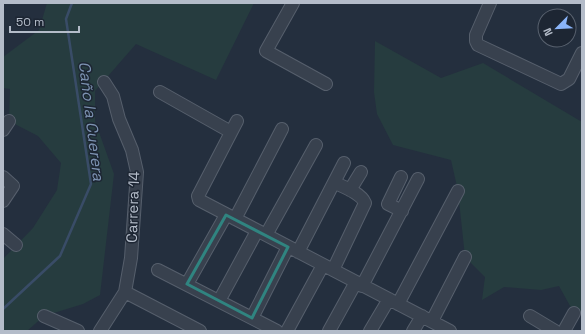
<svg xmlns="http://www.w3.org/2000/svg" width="585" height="334" viewBox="0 0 585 334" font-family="'Space Grotesk',sans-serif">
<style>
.green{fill:#263c3f}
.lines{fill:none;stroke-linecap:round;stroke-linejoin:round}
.stream{stroke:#394c67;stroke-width:2.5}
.minor-casing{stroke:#565f6c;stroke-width:14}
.minor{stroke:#38414e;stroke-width:12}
.marked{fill:none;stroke:#308480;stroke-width:3;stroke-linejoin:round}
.labels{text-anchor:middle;stroke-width:3;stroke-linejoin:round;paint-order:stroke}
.street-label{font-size:15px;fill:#b4bcc9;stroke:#1d2633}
.water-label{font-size:16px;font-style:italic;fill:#7c92b1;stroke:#1d2633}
</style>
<rect width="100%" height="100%" fill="#242f3e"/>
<path class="green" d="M47,3H254L216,80L136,44L95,91V121L114,174L100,295L83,304L44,316L27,331H3V259L33,228L57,190L61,163L38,136L9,121L10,89L3,88V57L39,30Z
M375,41L441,78L483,63L582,122V312L574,313L559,286L541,290L504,287L482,300L485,277L465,257L458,191L451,160L393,145L377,114L374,92Z"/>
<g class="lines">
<path class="stream" d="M3,309L60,256L91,184L66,19L72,3"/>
<defs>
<path id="minor" d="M293,3L266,51L326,84
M490,3L476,35V41L478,45L561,84L569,79L582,53
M160,92L231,132
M237,121L198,196L199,200L450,331
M3,130L9,121
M3,177L13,186L3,201
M401,177L388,204L402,211
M350,190L361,172
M235,219L282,129
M3,234L16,245
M266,235L316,145
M298,252L344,163
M158,270L277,331
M333,270L365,203C361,193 344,187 335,183
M187,284L226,215
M362,286L418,179
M125,292L200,331
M219,301L257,231
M398,304L458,191
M44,316L78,331
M530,316L555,331
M252,318L288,247
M432,321L465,257
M100,331L125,292L131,258L137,172L132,150L119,119L113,96L104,82
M287,331L323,265
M329,331L356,282
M370,331L389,299
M413,331L422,316
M564,331L574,313"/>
</defs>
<use href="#minor" class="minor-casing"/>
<use href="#minor" class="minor"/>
</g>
<path class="marked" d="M226,215L288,247L252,318L187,284Z"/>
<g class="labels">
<g class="street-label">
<text transform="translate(133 207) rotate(-88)" y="5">Carrera 14</text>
</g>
<g class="water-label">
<text transform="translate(92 121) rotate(83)" y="6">Caño la Cuerera</text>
</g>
</g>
<rect width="585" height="334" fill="none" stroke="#b4bcc9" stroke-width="8"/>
<g transform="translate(557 28) rotate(246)"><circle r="19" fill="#1d2633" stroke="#59626f"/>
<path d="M0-3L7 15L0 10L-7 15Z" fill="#8ab4f8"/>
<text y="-6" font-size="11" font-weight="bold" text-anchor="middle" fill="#b4bcc9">N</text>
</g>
<path d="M10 26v6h69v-6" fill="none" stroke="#b4bcc9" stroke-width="2"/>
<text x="16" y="26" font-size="12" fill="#b4bcc9" stroke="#1d2633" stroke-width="3" paint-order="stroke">50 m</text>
</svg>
